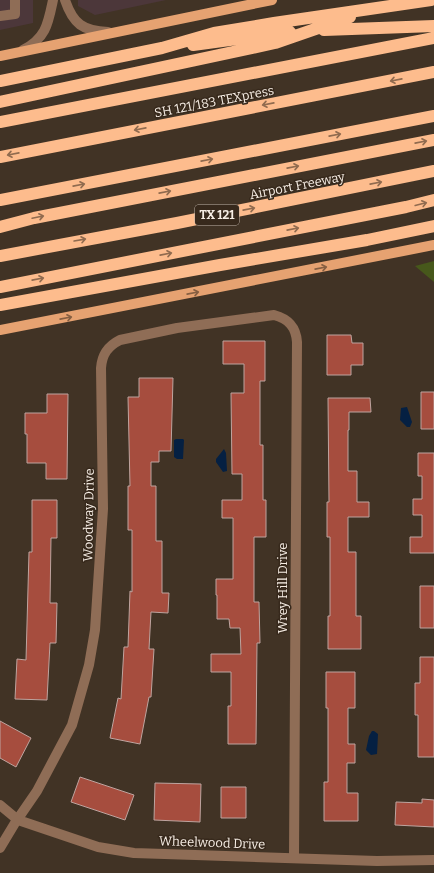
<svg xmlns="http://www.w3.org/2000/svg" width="434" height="873" viewBox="0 0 434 873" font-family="Bitter,serif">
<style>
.commercial{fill:#4c373a}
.green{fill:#47581b}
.water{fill:#052042}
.building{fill:#a64d3e;stroke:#bea49f}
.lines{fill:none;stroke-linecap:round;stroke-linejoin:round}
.minor{stroke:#8f6d56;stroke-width:10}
.major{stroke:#e6a271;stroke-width:10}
.highway{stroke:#fdbc8d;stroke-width:12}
.oneway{stroke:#906b4f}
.oneway2{stroke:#865f42}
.labels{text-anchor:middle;stroke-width:3;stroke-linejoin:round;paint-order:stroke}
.shield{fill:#37291c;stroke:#bdb2a8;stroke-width:1}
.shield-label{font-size:12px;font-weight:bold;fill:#f6ede4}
.street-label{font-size:13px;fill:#f6ede4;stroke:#37291c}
</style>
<rect width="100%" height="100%" fill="#413325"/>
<path class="commercial" d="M0,0H33V23L0,30Z
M78,0H166L95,15L78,6Z"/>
<path class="green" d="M434,261V282L415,266Z"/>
<path class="water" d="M407,407L412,422L410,427H407L400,420L401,408Z
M176,439H183L184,440L183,459H177L174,457V440Z
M224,449L226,453L227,471L223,472L216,462V459Z
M372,731H374L378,734L377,754L371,755L366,750L369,736Z"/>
<path class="building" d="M327,335H351L352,343H363V365H351V375H327Z
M223,341H265V381H260V445H263V500H266V537H254V602H259L260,643H257L256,744H228V706H231V672H211V654H241L240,628H230L229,619H217V595H216V579H233V518H222V500H242V474H232L231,393H244V364H223Z
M139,378H173L171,451H159V462H151V486H156V541H162V593H169L168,613L151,612L149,649H154L151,697H149L140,744L110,738L118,698L121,699L124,647H128L130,591L132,592V530H128V486H130L128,397H139Z
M421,392H434V429H421Z
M47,394H68L67,479H46V463H27V434H25V413H47Z
M328,398H370L371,412H349V430H348V471H357V502H369V517H348V552H356V616H361V649H328V616H330V537H327V502H329Z
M418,453H434V553H410V537H422V515H413V499H422V476H418Z
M32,500H57V538H51L50,603H57L56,643H50L47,700L15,699L17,659L26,660L29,552H32Z
M420,586H434V628H420Z
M420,657H434V757H418V715H415V683H420Z
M326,672H355V708H348V744H355V763H347V793H358V821H324V782H328V708H326Z
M0,721L31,738L16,767L0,758Z
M80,777L134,795L125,820L71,802Z
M155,783L201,784L200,822L154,820Z
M221,787H246V818H221Z
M422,799L434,800V827L395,825L396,802L422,803Z"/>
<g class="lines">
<path class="minor" d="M65,0C73,24 83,31 108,32
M0,16L15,14V0
M23,50C46,38 48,24 53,0
M0,805L18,820L98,847L134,853L377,861L434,860
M0,848L15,823L37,791L72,725L89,665L95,630L103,509L101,368C102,354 108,346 120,340L177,328L274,315C289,319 296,327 297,342L294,858"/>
<path class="major" d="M0,56L272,0
M0,330L434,245"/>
<path class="highway" d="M324,30L434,26
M193,45L290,32
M0,81L162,48L214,33L274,23L431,0
M0,102L275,43L350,17
M0,122L434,38
M0,157L434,72
M0,200L434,116
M0,227L34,218L434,140
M0,256L177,223L434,171
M0,287L406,207L434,200
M0,305L220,265L367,240L434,226"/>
</g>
<defs><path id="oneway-shaft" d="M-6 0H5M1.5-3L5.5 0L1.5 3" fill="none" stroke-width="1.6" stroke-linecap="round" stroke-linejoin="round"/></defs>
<g class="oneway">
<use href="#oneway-shaft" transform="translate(396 80) rotate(169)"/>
<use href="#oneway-shaft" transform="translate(268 104) rotate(169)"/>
<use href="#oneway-shaft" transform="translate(140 129) rotate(169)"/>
<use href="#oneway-shaft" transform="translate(335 135) rotate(-11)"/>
<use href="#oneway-shaft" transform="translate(421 142) rotate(-11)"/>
<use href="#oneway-shaft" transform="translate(13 154) rotate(169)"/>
<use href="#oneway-shaft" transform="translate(207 160) rotate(-11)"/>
<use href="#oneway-shaft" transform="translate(293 167) rotate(-11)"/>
<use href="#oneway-shaft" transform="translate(376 183) rotate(-11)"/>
<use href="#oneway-shaft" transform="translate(79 185) rotate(-11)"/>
<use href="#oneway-shaft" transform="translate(165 192) rotate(-11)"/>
<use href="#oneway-shaft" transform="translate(421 204) rotate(-14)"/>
<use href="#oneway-shaft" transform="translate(249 209) rotate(-11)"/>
<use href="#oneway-shaft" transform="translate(38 217) rotate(-12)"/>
<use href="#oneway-shaft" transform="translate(293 229) rotate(-11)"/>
<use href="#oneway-shaft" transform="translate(80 240) rotate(-10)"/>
<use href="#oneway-shaft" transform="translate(166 254) rotate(-11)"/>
<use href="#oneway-shaft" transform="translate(38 279) rotate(-11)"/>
</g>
<g class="oneway2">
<use href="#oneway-shaft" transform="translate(321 268) rotate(-11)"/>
<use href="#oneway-shaft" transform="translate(193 293) rotate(-11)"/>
<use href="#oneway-shaft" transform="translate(66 318) rotate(-11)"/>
</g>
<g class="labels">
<rect class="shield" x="195" y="205" width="44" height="20" rx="3"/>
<g class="shield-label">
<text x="217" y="219">TX 121</text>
</g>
<g class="street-label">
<text transform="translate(214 101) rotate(-11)" y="5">SH 121/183 TEXpress</text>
<text transform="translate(297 185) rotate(-11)" y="5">Airport Freeway</text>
<text transform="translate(88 515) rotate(-89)" y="5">Woodway Drive</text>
<text transform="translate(282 588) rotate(-90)" y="5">Wrey Hill Drive</text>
<text transform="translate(212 842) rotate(2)" y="5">Wheelwood Drive</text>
</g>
</g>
</svg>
